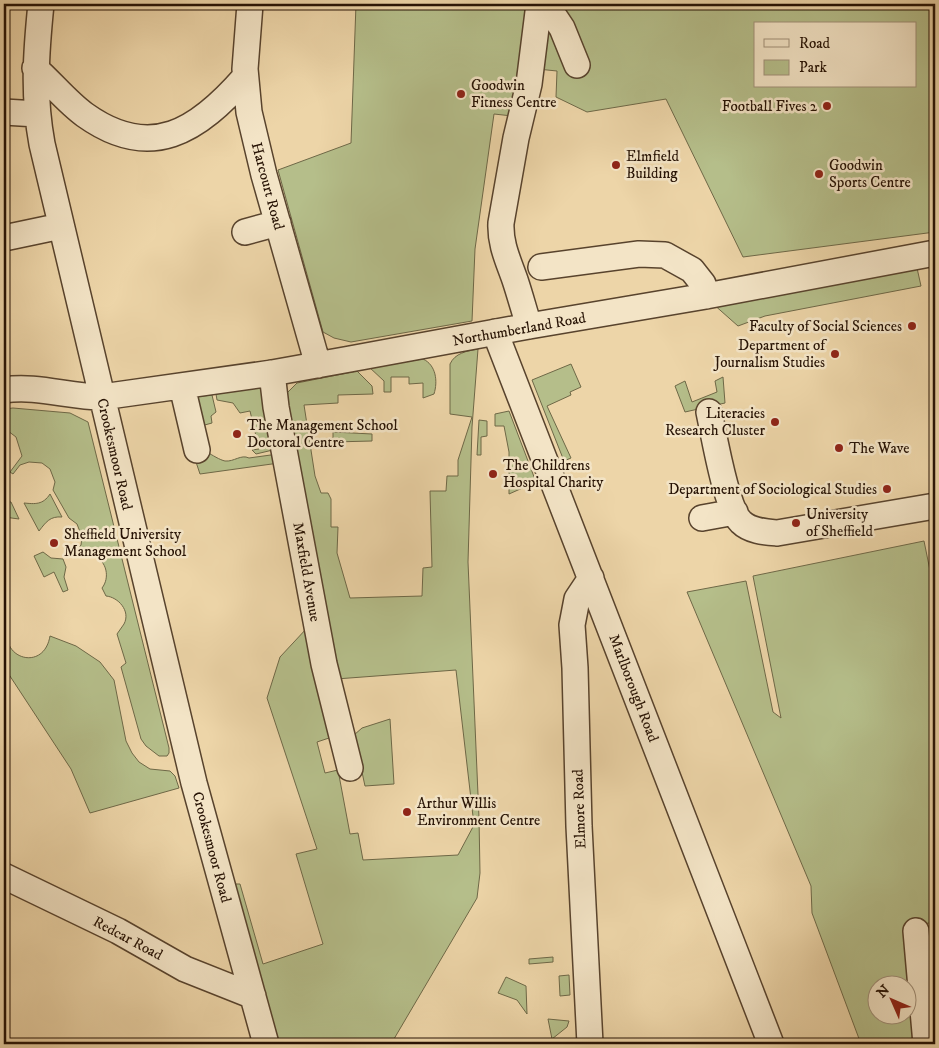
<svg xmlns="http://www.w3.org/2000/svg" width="939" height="1048" viewBox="0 0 939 1048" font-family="'IM FELL DW Pica',serif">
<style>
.green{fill:#b5be8a;stroke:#6e6847;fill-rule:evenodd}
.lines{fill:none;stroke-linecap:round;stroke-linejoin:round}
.minor-casing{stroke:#58432d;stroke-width:28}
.minor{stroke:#f3e4c6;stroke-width:25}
.poi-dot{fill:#8f2418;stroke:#f3e4c6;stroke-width:2}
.labels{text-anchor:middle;stroke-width:5;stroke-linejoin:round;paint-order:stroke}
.poi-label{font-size:15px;fill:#261204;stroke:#f3e4c6;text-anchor:start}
.street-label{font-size:15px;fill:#261204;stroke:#f3e4c6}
</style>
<rect width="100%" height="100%" fill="#edd5a8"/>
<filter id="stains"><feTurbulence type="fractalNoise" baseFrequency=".004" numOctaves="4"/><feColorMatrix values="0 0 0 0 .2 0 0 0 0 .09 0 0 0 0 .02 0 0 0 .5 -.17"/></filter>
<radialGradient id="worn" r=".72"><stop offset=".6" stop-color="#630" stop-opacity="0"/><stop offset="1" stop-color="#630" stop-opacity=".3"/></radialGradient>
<path class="green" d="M356,4H935V232L743,257L666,99L587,112L556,97L557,71L518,67L512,116L494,114L475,249L472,321L351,342L334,338L323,332L278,170L351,143ZM755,24H915V86H755Z
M917,268L921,286L765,316L738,326L712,303Z
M478,349L472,427L468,562L479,818L480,873L477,898L391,1044H279L235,884H240L263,964L323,944L296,854L317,849L267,698L280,657L307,628L329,738L317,742L325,773L338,770L350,834L358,833L363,860L458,855L474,825L456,670L336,679L284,400L287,393L297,383L357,371L372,386L373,394L338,395V403L304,405L315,476L321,493H328L331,499V527H338L337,553L350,598L422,596L423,568L432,567L430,491H446L447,476H458V460L472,417L450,414V364C455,353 467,351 478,349Z
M423,359C436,365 438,381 434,394L423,398V383L409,384V377H391V392H384V381L369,367Z
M571,364L581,387L570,392L571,395L547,406L571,458L564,461L532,380Z
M723,377L725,403L685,412L675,386L685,381L692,402L717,392L715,381Z
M258,387L263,388L277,449L256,454L252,450L259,449L250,411L240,413L233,403L217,400L216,394Z
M212,395L216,412L211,416L212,423L201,426L194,397Z
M13,408L70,413L88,422L169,748V753L167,756H159L146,746L141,739L121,667L126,663L117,634C119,631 122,627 124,624C131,611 118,597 106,596L102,588C110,578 107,561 94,556C90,555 85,555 81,554L78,549L81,545L82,537L77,524L69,518L53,490L55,482L50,469L42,463L29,462L20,465L13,474L10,472L22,456L16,437L4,428V409Z
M509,411L536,482L509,494V452L504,426H495V414Z
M479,420L487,421V436L481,437V455H477Z
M333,432L372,434V441L333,442Z
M207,452C212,455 220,460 225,461C234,462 241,454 249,458L278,454L279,463L200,474L194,456Z
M50,494L62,517C50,516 46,522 39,531L24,503C35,504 43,505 50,494Z
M4,501L11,502L19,519L4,517Z
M924,541L935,595V886H933L934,922L909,927L918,1044H861L812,913L811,886L687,592L746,581L773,712L781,718L753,576ZM876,986H906V1016H876Z
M43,552L51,558L63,559L66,567L64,577L68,590L63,592L54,572L44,577L34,556Z
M4,620L8,628C0,659 44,672 50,636L76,646L100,662L114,680L126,741L132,753L139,762L150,769L170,771L175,776L179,788L90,813L71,769L4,667Z
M390,719L394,784L365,786L354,735L362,728Z
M553,957V962L529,964V959Z
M569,975L570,995L560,996L559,976Z
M506,977L526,986L527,1014L517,1000L498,993Z
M548,1019L569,1021L567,1027L552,1039Z"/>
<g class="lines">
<defs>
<path id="minor" d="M41,4C36,53 33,95 42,144L194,783L266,1044
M250,4L245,69L249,112L264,175L318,365
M546,4L562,28L577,65
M35,68C52,83 67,102 85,115C151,162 198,131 245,77
M4,112L37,114
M245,232L278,223
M4,238L61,226
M541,267L639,254L665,255L692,270L703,284L706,296
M529,326C524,310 520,295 515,280C508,260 500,244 501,223L516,138L529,84L539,4
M495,332L771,1044
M272,373L276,407L324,664L350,768
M182,386L197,450
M4,390C37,385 69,397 102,397L272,373L350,359L529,326L706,296L935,253
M709,412C714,435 726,508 741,522C750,531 765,532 777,533L935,506
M702,518L735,512
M4,876L118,931L185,969L253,996
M916,931L926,1044
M590,1044L579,826L575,668L572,625L577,599L591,578"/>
</defs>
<use href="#minor" class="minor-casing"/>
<use href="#minor" class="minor"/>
</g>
<g class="poi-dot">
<circle cx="461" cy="94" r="5"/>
<circle cx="827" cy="106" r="5"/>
<circle cx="616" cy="165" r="5"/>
<circle cx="819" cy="174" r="5"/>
<circle cx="912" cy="326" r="5"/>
<circle cx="835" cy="354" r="5"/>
<circle cx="775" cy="422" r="5"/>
<circle cx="237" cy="434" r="5"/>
<circle cx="839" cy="448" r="5"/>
<circle cx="493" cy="474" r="5"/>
<circle cx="887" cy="489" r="5"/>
<circle cx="796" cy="523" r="5"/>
<circle cx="54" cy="543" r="5"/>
<circle cx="407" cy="812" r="5"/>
</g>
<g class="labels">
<g class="poi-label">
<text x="471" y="90">Goodwin<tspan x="471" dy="17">Fitness Centre</tspan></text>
<text x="817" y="111" text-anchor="end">Football Fives 2</text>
<text x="626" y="161">Elmfield<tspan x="626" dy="17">Building</tspan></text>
<text x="829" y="170">Goodwin<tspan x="829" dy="17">Sports Centre</tspan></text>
<text x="902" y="331" text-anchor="end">Faculty of Social Sciences</text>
<text x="825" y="350" text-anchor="end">Department of<tspan x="825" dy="17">Journalism Studies</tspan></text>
<text x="765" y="418" text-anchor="end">Literacies<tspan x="765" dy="17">Research Cluster</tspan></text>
<text x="247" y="430">The Management School<tspan x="247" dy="17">Doctoral Centre</tspan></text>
<text x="849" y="453">The Wave</text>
<text x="503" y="470">The Childrens<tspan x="503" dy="17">Hospital Charity</tspan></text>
<text x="877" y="494" text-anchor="end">Department of Sociological Studies</text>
<text x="806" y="519">University<tspan x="806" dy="17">of Sheffield</tspan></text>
<text x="64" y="539">Sheffield University<tspan x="64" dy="17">Management School</tspan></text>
<text x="417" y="808">Arthur Willis<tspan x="417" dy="17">Environment Centre</tspan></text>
</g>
<g class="street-label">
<text transform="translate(268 186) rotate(75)" y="5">Harcourt Road</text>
<text transform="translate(519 329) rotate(-10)" y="5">Northumberland Road</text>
<text transform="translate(115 454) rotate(77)" y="5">Crookesmoor Road</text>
<text transform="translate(307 572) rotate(80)" y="5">Maxfield Avenue</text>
<text transform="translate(634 688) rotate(69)" y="5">Marlborough Road</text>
<text transform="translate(579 809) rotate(-92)" y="5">Elmore Road</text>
<text transform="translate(212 847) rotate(75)" y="5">Crookesmoor Road</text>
<text transform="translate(128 938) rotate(28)" y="5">Redcar Road</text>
</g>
</g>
<rect width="939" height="1048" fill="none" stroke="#edd5a8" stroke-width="20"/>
<rect x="5" y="5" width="929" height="1038" fill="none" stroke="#261204" stroke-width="2.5"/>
<rect x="10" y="10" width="919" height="1028" fill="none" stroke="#261204"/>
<rect x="754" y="22" width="162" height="65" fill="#f3e4c6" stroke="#a19078"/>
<rect x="764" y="39" width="25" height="8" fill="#f3e4c6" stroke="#a19078"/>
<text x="799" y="48" font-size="15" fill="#261204">Road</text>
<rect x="764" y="60" width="25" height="15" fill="#b5be8a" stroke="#a19078"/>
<text x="799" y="72" font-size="15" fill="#261204">Park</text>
<g transform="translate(892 1000) rotate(315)"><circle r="24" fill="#f3e4c6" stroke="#a19078"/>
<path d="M0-4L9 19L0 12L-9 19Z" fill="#8f2418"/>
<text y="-8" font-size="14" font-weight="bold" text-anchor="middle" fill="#261204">N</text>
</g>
<rect width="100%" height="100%" filter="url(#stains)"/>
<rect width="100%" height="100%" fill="url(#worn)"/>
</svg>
